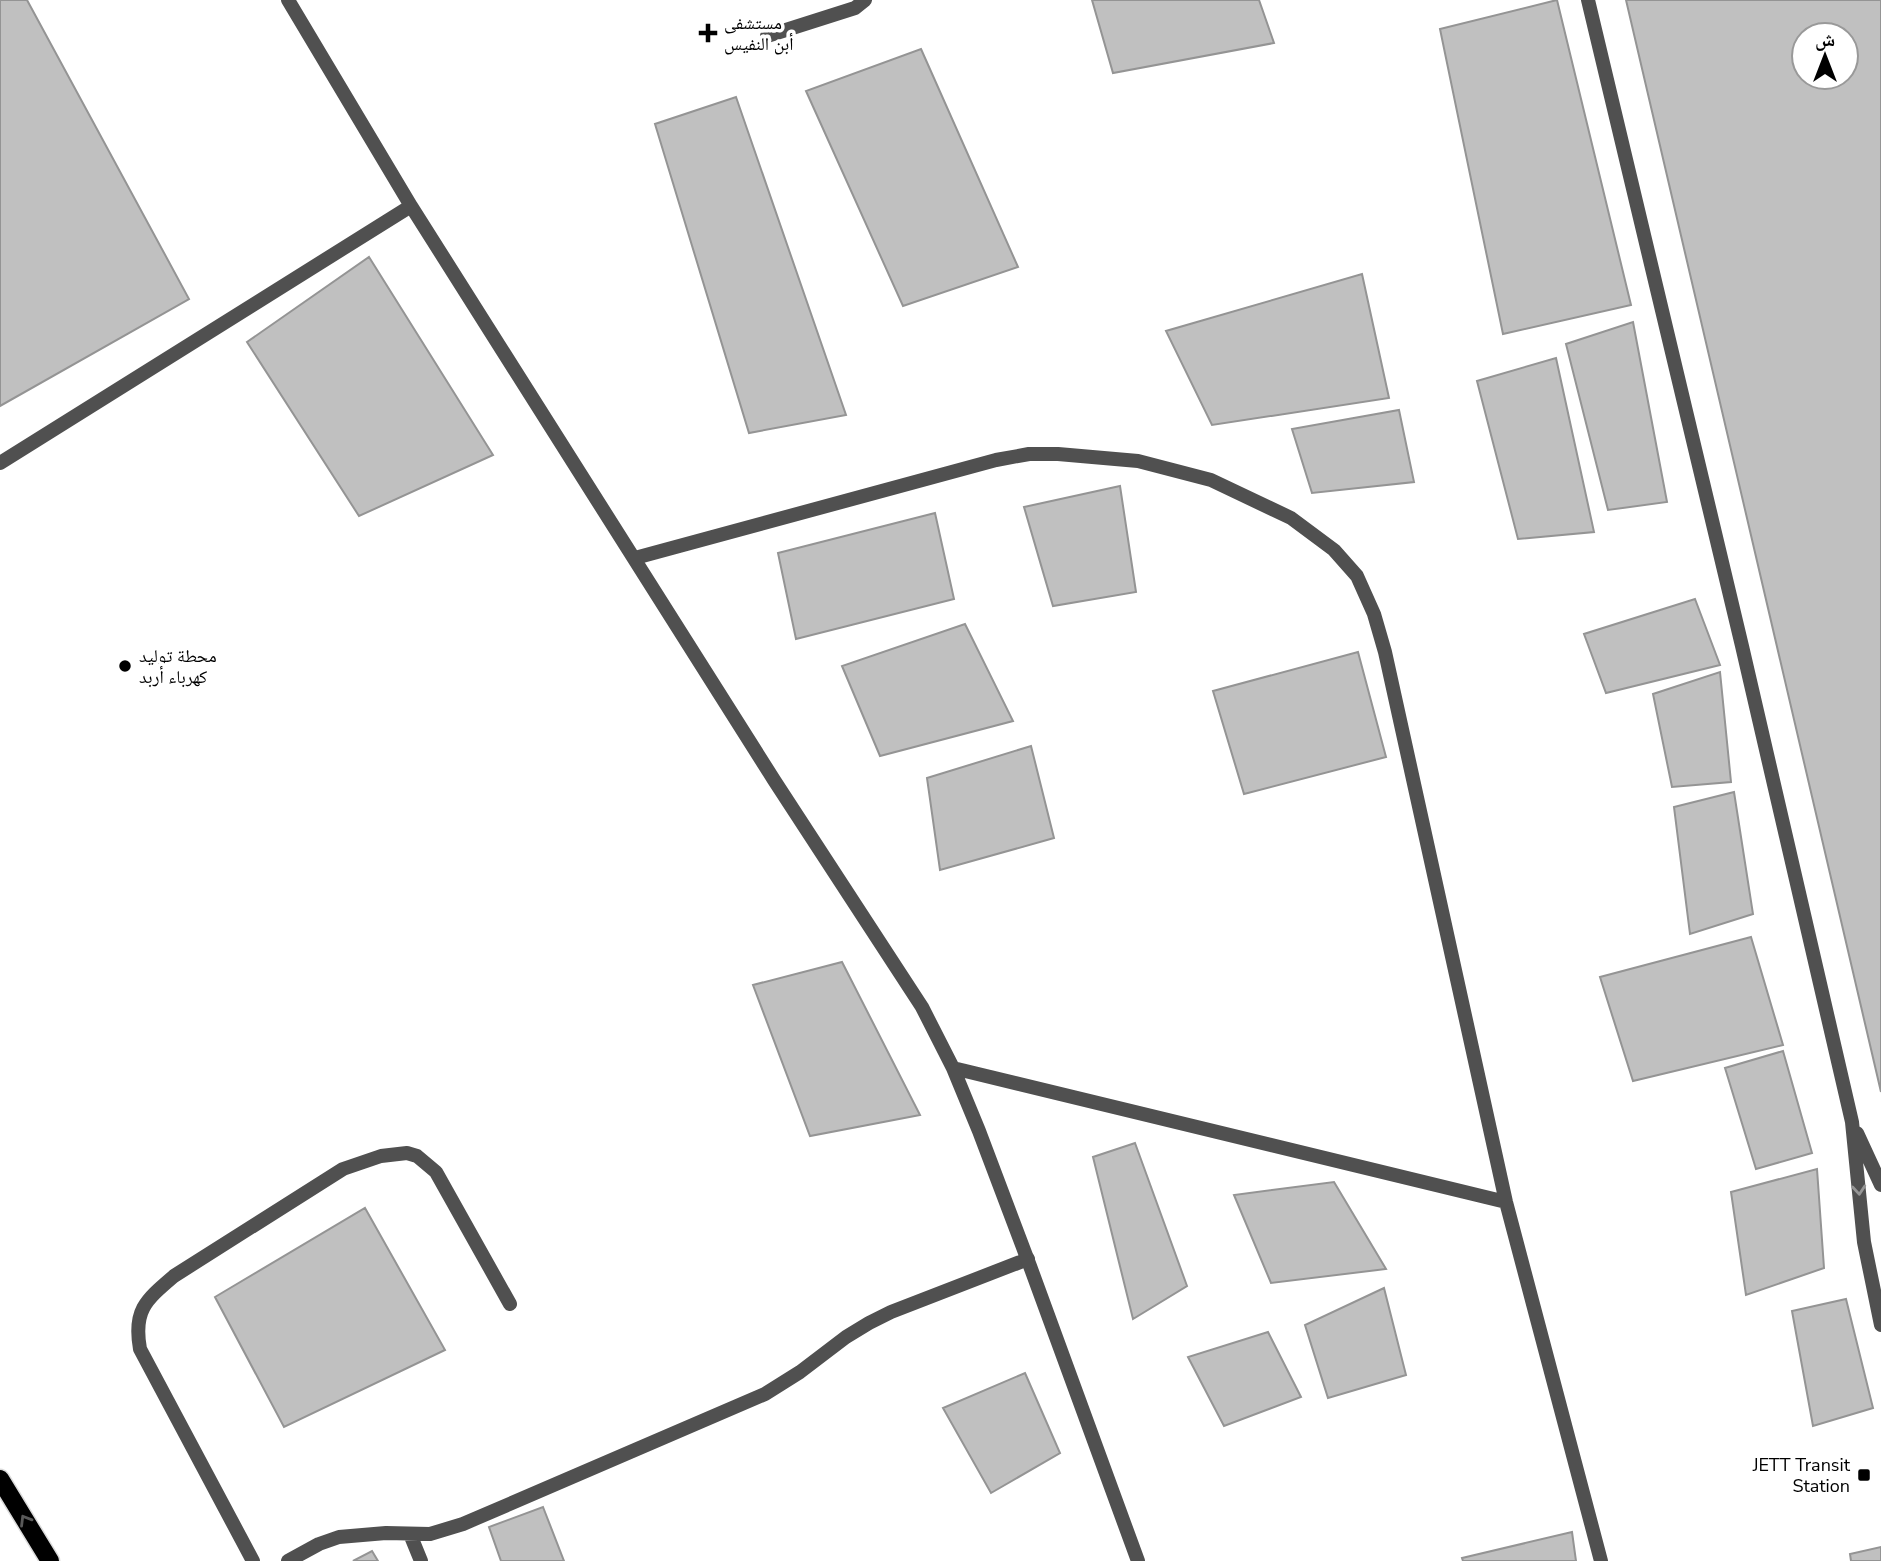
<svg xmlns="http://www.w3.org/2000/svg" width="1881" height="1561" viewBox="0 0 1881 1561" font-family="'Nunito Sans','Noto Naskh Arabic',sans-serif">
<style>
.building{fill:#c0c0c0;stroke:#949494;stroke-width:2;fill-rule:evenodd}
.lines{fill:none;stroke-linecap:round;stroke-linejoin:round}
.primary-casing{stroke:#dbdbdb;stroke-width:21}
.service{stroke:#505050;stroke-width:14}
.minor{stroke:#505050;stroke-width:14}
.tertiary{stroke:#505050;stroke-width:14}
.primary{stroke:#000;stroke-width:18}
.oneway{stroke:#969696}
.oneway2{stroke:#595959}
.poi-dot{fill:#000;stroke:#fff;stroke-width:2.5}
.labels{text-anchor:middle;stroke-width:7;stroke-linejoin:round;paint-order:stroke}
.poi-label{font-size:18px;fill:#000;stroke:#fff;text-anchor:start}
</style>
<rect width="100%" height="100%" fill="#fff"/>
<path class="building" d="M0,0H27L189,299L0,406Z
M1092,0H1259L1274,43L1113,73Z
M1557,0L1631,305L1503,334L1440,29Z
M1626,0H1881V1092ZM1804,35H1846V77H1804Z
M921,49L1018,267L903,306L806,91Z
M736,97L846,415L749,433L655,124Z
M369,257L493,455L359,516L247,342Z
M1362,274L1389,398L1212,425L1166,331Z
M1633,322L1667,502L1608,510L1566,344Z
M1556,358L1594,532L1518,539L1477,381Z
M1399,410L1414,482L1312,493L1292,429Z
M1120,486L1136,592L1053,606L1024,507Z
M935,513L954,599L796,639L778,553Z
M1695,599L1720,665L1606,693L1584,634Z
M965,624L1013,721L880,756L842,666Z
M1358,652L1386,757L1244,794L1213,691Z
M1720,672L1731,782L1672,787L1653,694Z
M1031,746L1054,838L940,870L927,778Z
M1734,792L1753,914L1690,934L1674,807Z
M1751,937L1783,1045L1633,1081L1600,977Z
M842,962L920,1115L810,1136L753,985Z
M1783,1051L1812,1153L1756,1169L1725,1068Z
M1135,1143L1187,1286L1133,1319L1093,1157Z
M1817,1169L1824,1268L1746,1295L1731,1192Z
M1334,1182L1386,1269L1271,1283L1234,1195Z
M365,1208L445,1350L284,1427L215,1297Z
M1384,1288L1406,1375L1328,1398L1305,1325Z
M1846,1299L1873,1408L1813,1426L1792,1311Z
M1268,1332L1301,1397L1224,1426L1188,1357Z
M1025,1373L1060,1453L991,1493L943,1408Z
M543,1507L564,1561H501L489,1527Z
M1572,1532L1576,1561H1463L1462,1558Z
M1881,1547V1561H1851L1850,1554Z
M372,1551L378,1561H353Z"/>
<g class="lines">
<defs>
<path id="primary" d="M0,1479L50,1561"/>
</defs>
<use href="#primary" class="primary-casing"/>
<path class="service" d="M767,36L855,8L865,0
M410,1534L421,1561
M253,1561L140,1349C133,1310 146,1300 174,1276L343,1169L381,1156L407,1153L417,1156L436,1172L510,1304
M288,1561L319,1544L339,1537L386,1533L430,1534L463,1524L765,1394L800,1372L846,1337L869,1323L891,1312L1028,1259"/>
<path class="minor" d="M288,0L411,206L774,780L922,1007L953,1068L979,1131L1030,1266L1138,1561
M0,463L411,206
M635,558L996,460L1029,454H1058L1138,461L1211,480L1291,518L1334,550L1357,576L1374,614L1385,652L1506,1202L1601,1561
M953,1068L1506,1202"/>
<path class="tertiary" d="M1588,0L1742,646L1852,1122L1864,1242L1881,1325
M1857,1133L1881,1185"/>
<use href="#primary" class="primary"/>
</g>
<defs><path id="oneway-chevron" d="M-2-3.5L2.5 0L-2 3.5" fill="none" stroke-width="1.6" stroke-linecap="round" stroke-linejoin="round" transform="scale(1.75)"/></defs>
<use class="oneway" href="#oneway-chevron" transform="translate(1859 1190) rotate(85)"/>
<use class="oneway2" href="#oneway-chevron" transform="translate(25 1520) rotate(-121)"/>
<g class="poi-dot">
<path d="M704.5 22.5h7v7h7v7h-7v7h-7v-7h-7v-7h7z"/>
<circle cx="125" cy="666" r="7"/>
<rect x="1857" y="1468" width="14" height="14" rx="3.5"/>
</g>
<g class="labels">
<g class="poi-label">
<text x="724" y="29">مستشفى<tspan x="724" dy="21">أبن النفيس</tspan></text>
<text x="139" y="662">محطة توليد<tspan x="139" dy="21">كهرباء أربد</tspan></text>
<text x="1850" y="1471" text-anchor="end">JETT Transit<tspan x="1850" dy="21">Station</tspan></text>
</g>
</g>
<g transform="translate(1825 56)"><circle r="33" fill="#ffffff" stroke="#999999" stroke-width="2"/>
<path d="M0-5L12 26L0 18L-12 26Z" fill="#000000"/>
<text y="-10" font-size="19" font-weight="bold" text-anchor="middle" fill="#000000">ش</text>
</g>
</svg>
